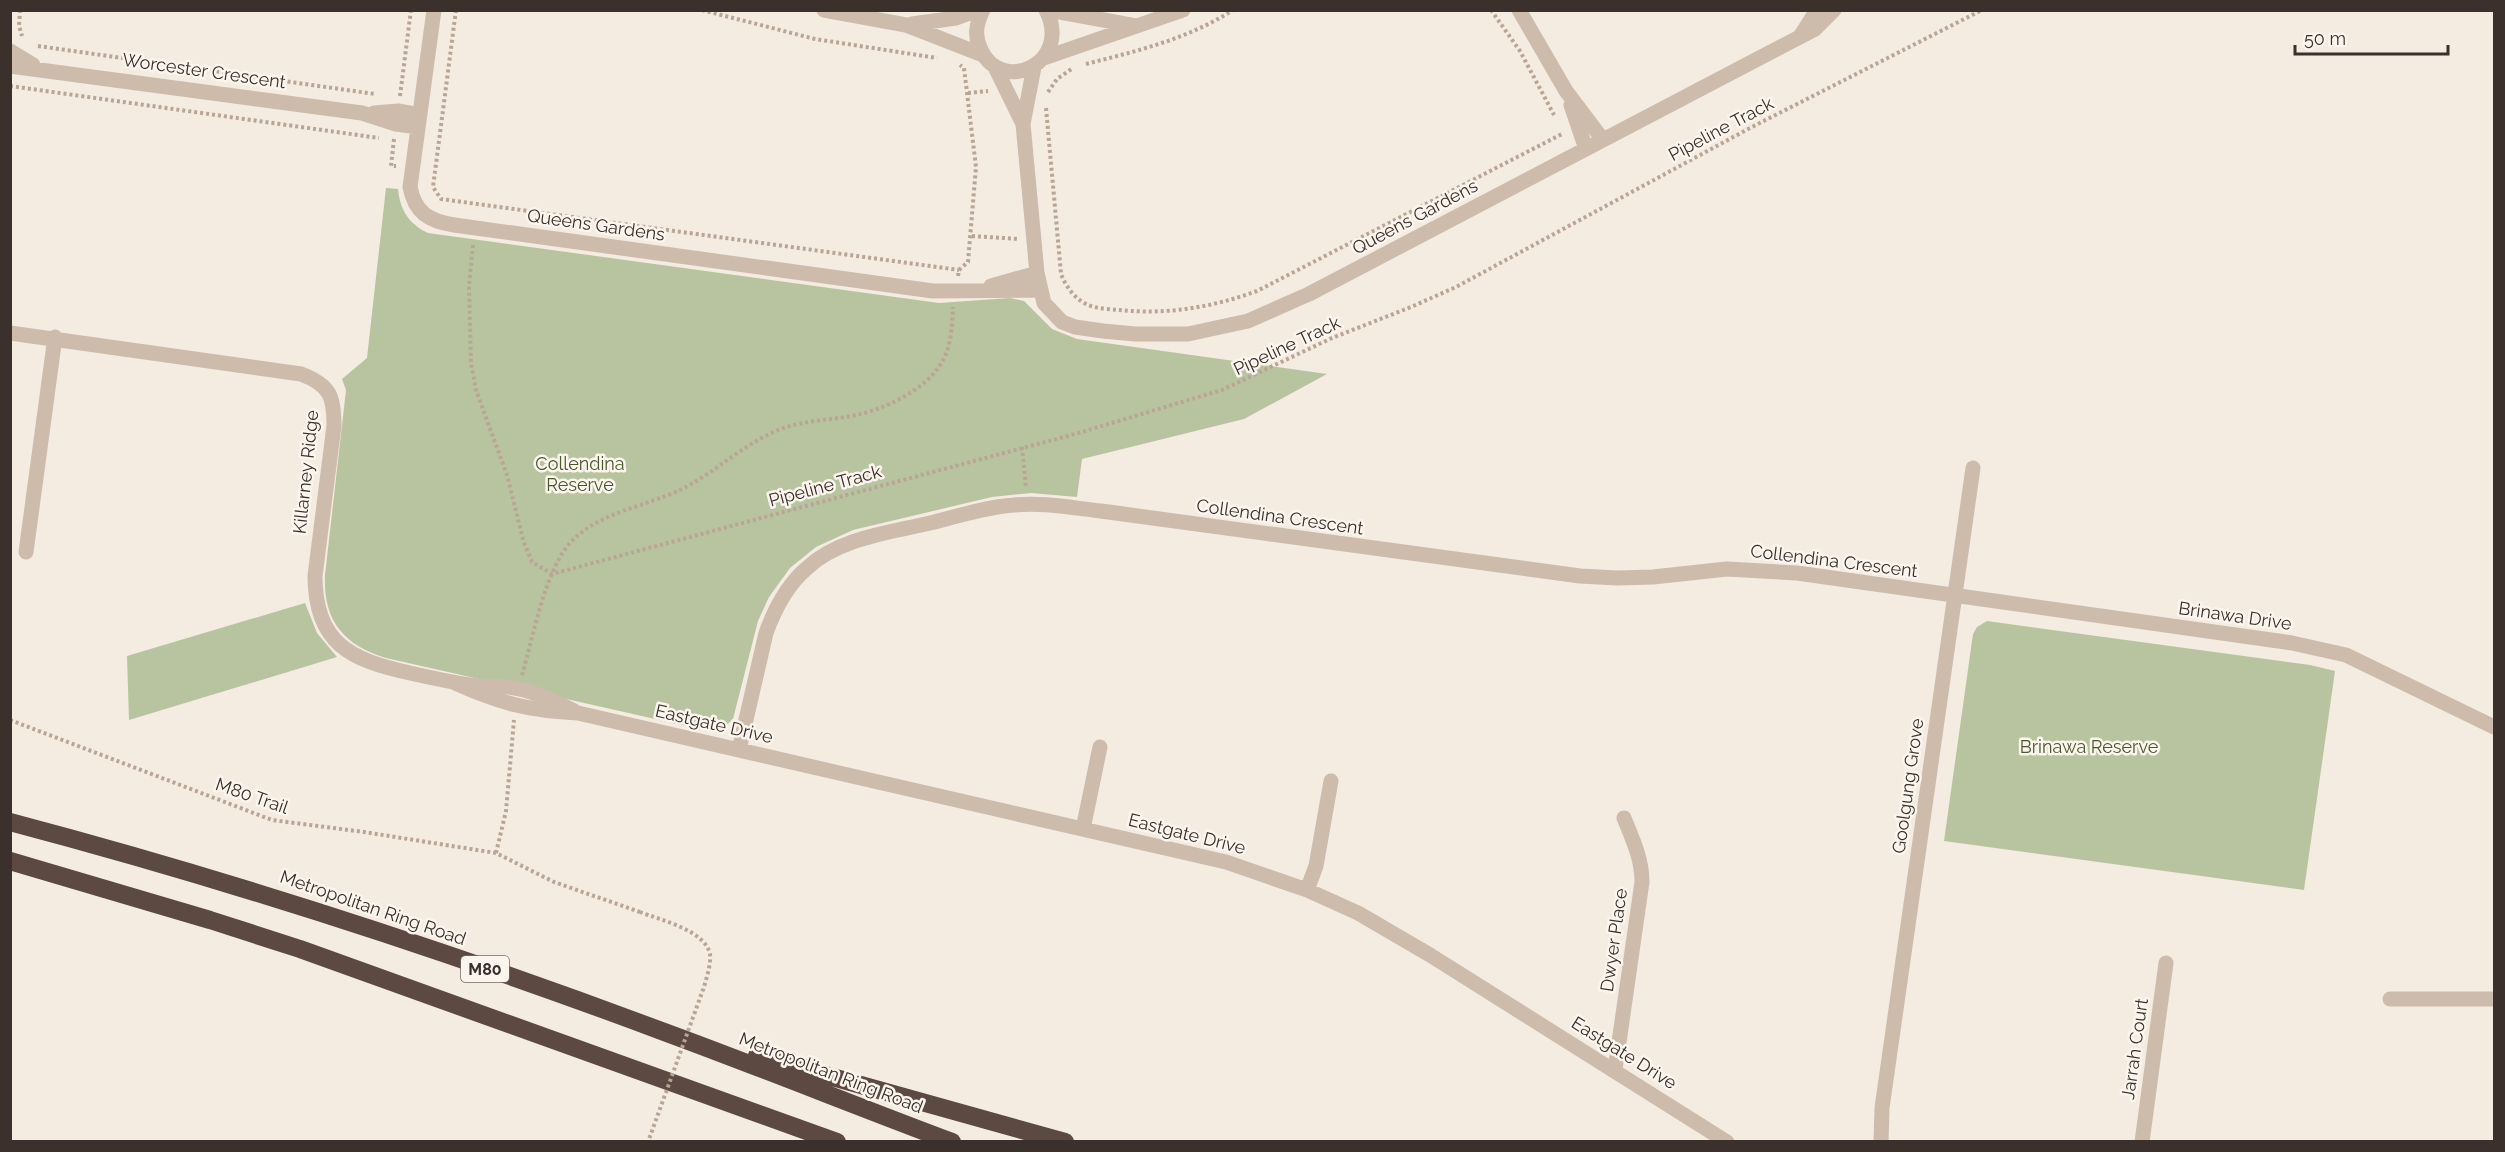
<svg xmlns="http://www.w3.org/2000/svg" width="2505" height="1152" viewBox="0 0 2505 1152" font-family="Raleway,sans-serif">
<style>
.green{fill:#b8c4a0}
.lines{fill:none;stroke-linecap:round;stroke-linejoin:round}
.path{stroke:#b9a596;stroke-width:4;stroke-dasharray:3 3;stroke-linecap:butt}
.minor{stroke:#cdbbac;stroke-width:15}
.highway{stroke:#5c4a42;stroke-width:18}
.path-bridge{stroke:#b9a596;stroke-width:4;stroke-dasharray:3 3;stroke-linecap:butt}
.labels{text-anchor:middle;stroke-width:5;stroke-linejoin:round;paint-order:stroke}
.shield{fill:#fbf5ee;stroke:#756b66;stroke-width:1.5}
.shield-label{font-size:16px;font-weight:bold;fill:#3b302b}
.street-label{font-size:18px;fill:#3b302b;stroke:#fbf5ee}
.park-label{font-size:18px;fill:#4a5a2e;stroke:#fbf5ee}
</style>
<rect width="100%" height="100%" fill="#f4ebe1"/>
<path class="green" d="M386,188L398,189C400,210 409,224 428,233L939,303L1010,298L1024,301L1052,329L1077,339L1327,374L1244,419L1082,459L1077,497L1031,493L992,497L853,530L816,547L790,568L769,597L758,621L733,719L722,729L708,731L386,658C343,645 323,620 325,575L346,390L342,379L367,358Z
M305,603L317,633L337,657L129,720L127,656Z
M1987,621L2310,665L2335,671L2304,890L1944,841L1973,634L1977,627Z"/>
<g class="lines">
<path class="path" d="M20,10L19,26L22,36
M456,10L433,187L441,199L959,270
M702,10L815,39L937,58
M1491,10L1520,51L1554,115
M38,46L375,94
M1086,64C1137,51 1188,39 1233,10
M10,86L379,138
M1048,92L1057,79L1073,68
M968,93L988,91
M400,96L411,10
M1046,108L1061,274C1066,287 1075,299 1088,305C1098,309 1110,309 1120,310C1168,315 1213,307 1257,291L1562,134
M394,139L391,166H396
M972,236L1019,239
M473,245L469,286L471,363L476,390L507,475L524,543L532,562L552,574L1075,434L1222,390L1332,338L1411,307L1456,287L1750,128L1982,10
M958,276L959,270L968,262L976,167L964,68L960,65
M1022,447L1026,488
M522,675C533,637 545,571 570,543C599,511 647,507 684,488C717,471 746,442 781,429C805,420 832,420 857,415C887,408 928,389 943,360C952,344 952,324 953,307
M10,720L272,820L364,832L496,853L554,882L640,912
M496,853L506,811L514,720"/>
<path class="minor" d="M434,10L410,187C415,213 429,221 454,225L933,291L1040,290
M824,10L906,25L983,55
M983,10C976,24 974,36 981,50C1003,96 1073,62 1046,10
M1049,10L1136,26
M1519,10L1566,91L1603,140
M912,24L956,18L978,10
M1801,35L1817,10
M10,51L33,65
M1044,58L1183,10
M10,66L362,113L396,124L418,127
M995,67L1023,124
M1034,67L1023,124L1037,273L1044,303L1062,322L1075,327L1103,331L1135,334H1188L1248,321L1309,294L1815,29L1834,10
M1571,105L1586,149
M374,113L398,111L420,115
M991,286L1037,273
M10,333L301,374C330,385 334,396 334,426L315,576C315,643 350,660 410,673C432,678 454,683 478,686C491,687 506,685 519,689C538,693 557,702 574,711
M26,552L55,337
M455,683C499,703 530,711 578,713L1226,862L1307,890L1358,913L1430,955L1727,1142
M739,750L766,633C775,608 787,585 807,568C839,538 889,533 930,523C958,516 986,507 1014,505C1043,502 1072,508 1101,511L1580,576L1617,578L1653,577L1727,569L1797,573L2292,643L2346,655L2494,727
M1083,829L1100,747
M1307,890L1316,866L1331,781
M2390,999H2494
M1615,1070L1642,882C1642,859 1633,840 1624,818
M1881,1142L1882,1108L1973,468
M2142,1142L2166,963"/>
<path class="highway" d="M10,822C233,881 451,952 667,1033C762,1068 856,1106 952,1142
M10,861L210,920L300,949L837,1142
M757,1056L1065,1142"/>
<path class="path-bridge" d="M640,912C660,920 705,930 710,954C711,965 707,976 704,987L648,1142"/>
</g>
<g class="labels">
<rect class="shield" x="461" y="956" width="48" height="26" rx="4.5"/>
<g class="shield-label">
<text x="485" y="975">M80</text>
</g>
<g class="street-label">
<text transform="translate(204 71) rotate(8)" y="6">Worcester Crescent</text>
<text transform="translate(1721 129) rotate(-28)" y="6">Pipeline Track</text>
<text transform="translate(1415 217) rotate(-28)" y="6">Queens Gardens</text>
<text transform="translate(596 225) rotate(8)" y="6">Queens Gardens</text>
<text transform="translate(1287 346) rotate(-25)" y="6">Pipeline Track</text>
<text transform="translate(306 472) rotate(-84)" y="6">Killarney Ridge</text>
<text transform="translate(825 486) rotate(-15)" y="6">Pipeline Track</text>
<text transform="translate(1280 517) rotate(8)" y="6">Collendina Crescent</text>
<text transform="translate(1834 561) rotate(7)" y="6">Collendina Crescent</text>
<text transform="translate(2235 616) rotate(8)" y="6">Brinawa Drive</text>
<text transform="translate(714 724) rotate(13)" y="6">Eastgate Drive</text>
<text transform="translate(1908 786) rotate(-82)" y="6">Goolgung Grove</text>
<text transform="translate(252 796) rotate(19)" y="6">M80 Trail</text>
<text transform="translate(1187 834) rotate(14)" y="6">Eastgate Drive</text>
<text transform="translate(373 908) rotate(19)" y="6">Metropolitan Ring Road</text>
<text transform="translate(1614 940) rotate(-82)" y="6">Dwyer Place</text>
<text transform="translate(2135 1049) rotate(-82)" y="6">Jarrah Court</text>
<text transform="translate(1624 1053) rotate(32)" y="6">Eastgate Drive</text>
<text transform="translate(831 1073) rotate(21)" y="6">Metropolitan Ring Road</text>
</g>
<g class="park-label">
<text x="580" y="470">Collendina<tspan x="580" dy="21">Reserve</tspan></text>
<text x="2089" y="753">Brinawa Reserve</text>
</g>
</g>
<rect width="2505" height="1152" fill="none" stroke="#3b302b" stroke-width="24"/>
<path d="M2295 45v9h153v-9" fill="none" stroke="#3b302b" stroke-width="3"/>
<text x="2304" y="45" font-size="18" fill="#3b302b" stroke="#fbf5ee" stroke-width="4.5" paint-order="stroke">50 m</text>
</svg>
